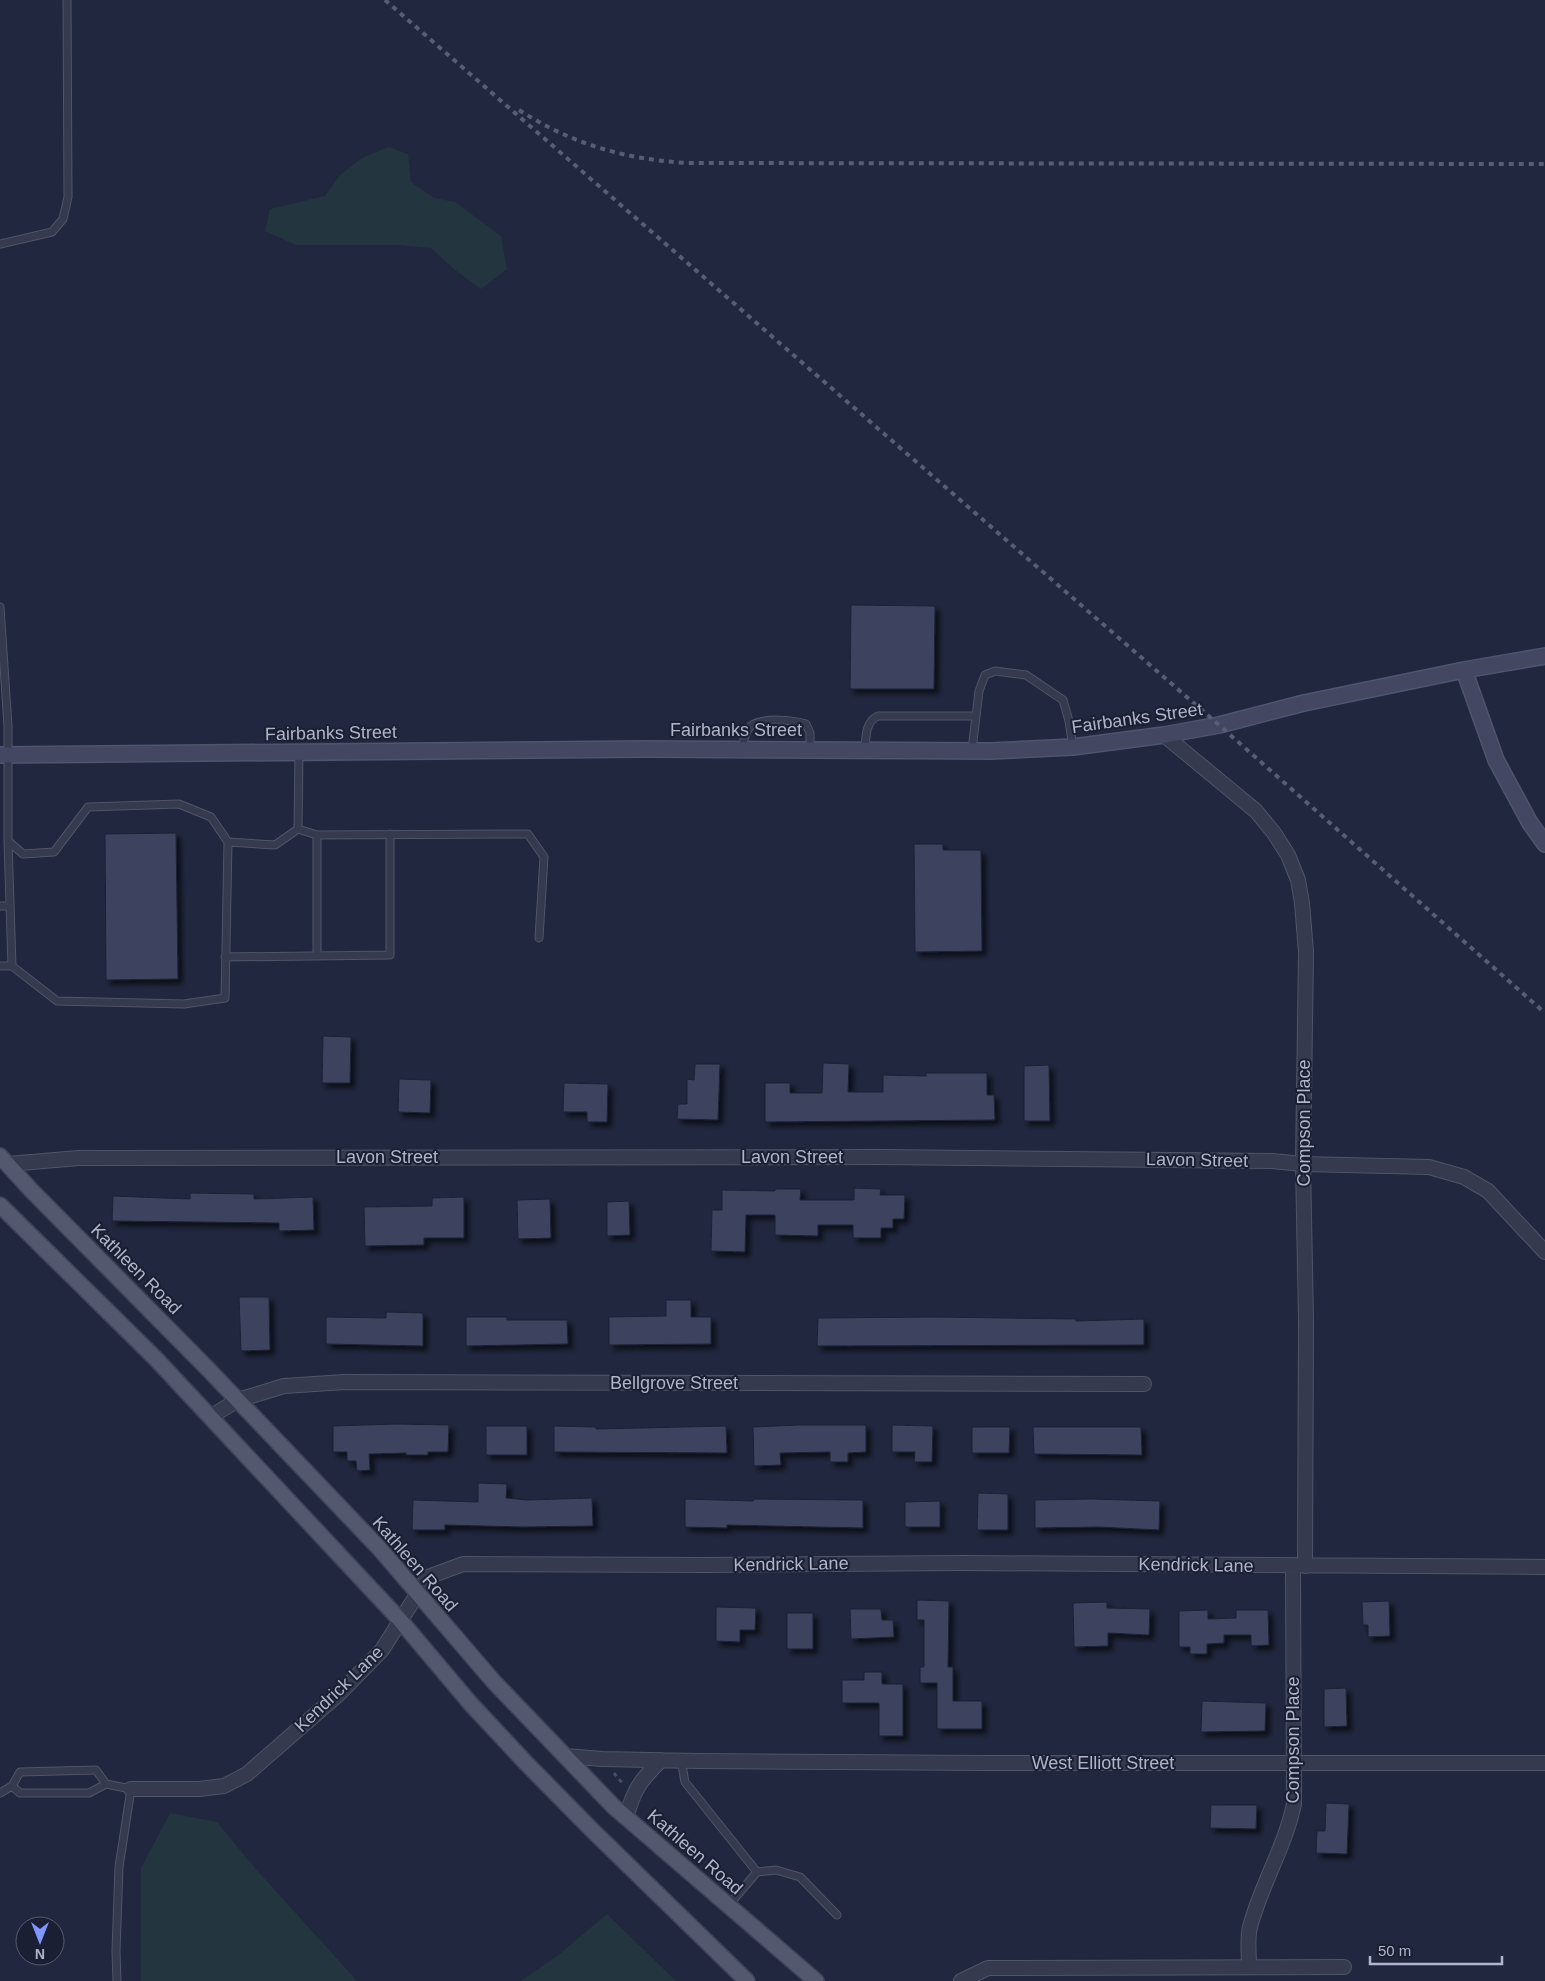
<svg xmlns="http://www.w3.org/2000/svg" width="1545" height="1981" viewBox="0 0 1545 1981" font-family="Helvetica,sans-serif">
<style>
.green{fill:#23363f}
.building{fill:#3c435f;stroke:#1c2135;filter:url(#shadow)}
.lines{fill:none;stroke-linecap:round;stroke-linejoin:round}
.lane-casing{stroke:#505569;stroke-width:9}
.street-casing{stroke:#505569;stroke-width:16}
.secondary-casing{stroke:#505569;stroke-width:18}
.primary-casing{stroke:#3e4357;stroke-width:18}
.path{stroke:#41535c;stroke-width:3;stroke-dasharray:4 4;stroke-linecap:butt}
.lane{stroke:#353a4e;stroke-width:7}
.street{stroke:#353a4e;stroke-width:14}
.secondary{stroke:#434762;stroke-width:15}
.primary{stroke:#53586e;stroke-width:15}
.rail{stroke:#575d76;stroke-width:4;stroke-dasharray:5 5;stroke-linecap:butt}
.labels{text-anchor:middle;stroke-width:4;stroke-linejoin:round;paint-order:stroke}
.street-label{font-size:18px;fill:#b1b5ca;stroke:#1a1f33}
</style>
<defs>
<filter id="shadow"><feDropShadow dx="4.5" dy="4.5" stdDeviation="2.5" flood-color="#0009"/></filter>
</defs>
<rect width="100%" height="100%" fill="#21273e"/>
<path class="green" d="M389,147L408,154L411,182L434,198L455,202L501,236L507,269L481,289L455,270L431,248L399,245H296L265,231L270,209L325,196L340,175L362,158Z
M170,1813L217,1822L255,1868L357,1981H141V1868Z
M607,1914L676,1981H521L557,1956Z"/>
<path class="building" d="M851,605L935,606L934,689H850Z
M176,833L178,979L106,980L105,834Z
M914,844H943V850H981L982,951L915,952Z
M323,1036L351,1037L350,1083H322Z
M823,1063L849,1064L848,1092H883V1075L926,1076V1073H987V1095H994L995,1120L765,1122V1083H790V1093H822Z
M695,1064H720L718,1120L677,1119L678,1104H687V1079L694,1080Z
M1049,1065L1050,1121H1024V1066Z
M399,1079L431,1080L430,1113L398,1112Z
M564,1083L608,1084L607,1122H587V1112H563Z
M854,1188L881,1189L880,1195H905L904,1219H893V1228H881V1238H853V1225H818V1236L775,1235V1215H746L745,1252L711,1251L712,1210H722V1190L775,1191V1189H801L800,1200H854Z
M190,1193L254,1194V1199L313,1197L314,1230L279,1231V1223L112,1221L113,1196L190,1199Z
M464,1197V1238H424V1245L365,1246L364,1207L432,1206V1198Z
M550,1199L551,1238L518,1239L517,1200Z
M629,1201L630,1235L607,1236V1202Z
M239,1297H269L270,1350L241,1351Z
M666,1300H691V1317H711V1344L609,1345V1317L666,1316Z
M386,1312L423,1313V1346L326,1344V1317L386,1318Z
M466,1317H507V1320H567L568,1344L466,1346Z
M937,1317L1076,1319V1321L1144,1319V1345L817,1346L818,1318Z
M396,1424L449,1425L448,1452H428V1455H406V1453L369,1454L370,1470L357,1471L356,1461H347V1452H333V1426Z
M798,1425H866V1452L848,1453V1462H830V1452L780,1453L781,1465L754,1466L753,1427Z
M892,1425L933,1426L932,1462H914L915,1452H892Z
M486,1426H527V1455H486Z
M554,1426L596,1427V1429L726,1426L727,1453L554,1452Z
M972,1427H1010L1009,1453H972Z
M1033,1427H1141L1142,1455L1034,1454Z
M478,1483L507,1484L506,1498L527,1500L592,1498L593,1526L523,1527L445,1525V1530H412L413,1500L478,1502Z
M978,1493L1008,1494V1530H977Z
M685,1499L753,1501L754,1499L863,1500V1528L727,1525V1528L685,1527Z
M1092,1499L1160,1501L1159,1530L1099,1527L1035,1528V1500Z
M940,1501V1527H905V1502Z
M917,1600L949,1601L948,1667H953V1701H982V1729H937V1683H920V1667H924V1620H917Z
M1389,1601L1390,1636L1368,1637V1625H1363L1362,1602Z
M1107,1602V1608L1150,1609L1149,1635L1108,1633V1646L1074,1647L1073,1603Z
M716,1607L756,1608L755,1630H740V1642L716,1641Z
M850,1609H881L882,1620H893L894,1637L851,1639Z
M1208,1610V1619L1236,1618V1610H1268L1269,1645L1251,1646V1635H1224V1643L1207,1644V1654H1190V1647H1179V1611Z
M787,1613H813V1649H787Z
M864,1672H882V1684H903V1736H879V1703H842V1680H864Z
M1346,1688L1347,1726L1324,1727V1689Z
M1202,1701L1266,1703L1265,1731L1201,1732Z
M1326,1803L1349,1804L1347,1854L1316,1853L1317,1831H1325Z
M1211,1805H1257L1256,1829L1210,1828Z"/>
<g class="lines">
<defs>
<path id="lane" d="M0,244L52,232L63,219L68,197L67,0
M0,607L8,726V841L23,854L54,852L88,807L179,804L211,817L228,842L275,845L298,829L317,835L528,834L544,857L539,938
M742,749C744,741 744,732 751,726C761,717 794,720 806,724L810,733V749
M865,750C866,737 865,722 878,716H976
M972,750L979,691L985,675L995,671L1026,675L1063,700L1069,721L1073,747
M298,829L299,752
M8,841L12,966L57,1001L184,1004L225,998L228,842
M0,906H10
M317,956V835
M225,957L390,955V834
M0,966H12
M681,1760L685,1782L757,1872
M106,1784L96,1770L20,1772L12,1786L20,1793H89L106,1784L131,1789L119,1867L116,1951L117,1981
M0,1793L12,1786
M728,1906L757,1872L776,1870L800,1877L837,1915"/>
<path id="street" d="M1164,735L1256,811L1274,833L1288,855L1298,880L1302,903L1306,952L1303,1164L1306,1320L1305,1566
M8,1164L79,1158L881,1157L1272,1161L1303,1164L1429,1167L1464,1177L1488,1191L1545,1252
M210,1417L238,1400L284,1386L345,1382L1144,1384
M565,1756L602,1759L697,1761L984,1763H1545
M131,1789H199L224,1786L247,1774L340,1693L382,1650L428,1577L463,1564L707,1565L963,1563L1545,1567
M626,1818C634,1789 640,1781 661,1760
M1249,1966C1249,1954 1247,1939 1250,1927C1261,1885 1285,1847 1294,1804L1293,1566
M961,1981L988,1968L1344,1967"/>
<path id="secondary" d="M1464,670L1496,760L1530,823L1545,844
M0,755L646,749L991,751L1073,747L1164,735L1219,725L1304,703L1464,670L1545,656"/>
<path id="primary" d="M0,1156L31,1190L208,1369L379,1548L494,1682L614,1807L816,1981
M0,1205L156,1359L400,1620L470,1703L525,1762L592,1830L747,1981"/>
</defs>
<use href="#lane" class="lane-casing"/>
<use href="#street" class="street-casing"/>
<use href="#secondary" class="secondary-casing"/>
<use href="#primary" class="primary-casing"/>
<path class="path" d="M614,1773L623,1784"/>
<use href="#lane" class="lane"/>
<use href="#street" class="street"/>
<use href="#secondary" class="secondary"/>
<use href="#primary" class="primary"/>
<path class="rail" d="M385,0L1219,725L1545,1013
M519,110C572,144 624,159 686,163L1545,164"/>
</g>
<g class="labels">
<g class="street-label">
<text transform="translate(1137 718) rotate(-8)" y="6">Fairbanks Street</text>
<text x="736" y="736">Fairbanks Street</text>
<text transform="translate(331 733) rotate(-1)" y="6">Fairbanks Street</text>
<text transform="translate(1304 1123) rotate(-90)" y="6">Compson Place</text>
<text x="387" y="1163">Lavon Street</text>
<text x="792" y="1163">Lavon Street</text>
<text transform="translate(1197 1160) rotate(1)" y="6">Lavon Street</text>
<text transform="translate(136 1269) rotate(45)" y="6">Kathleen Road</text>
<text x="674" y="1389">Bellgrove Street</text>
<text transform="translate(415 1564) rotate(49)" y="6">Kathleen Road</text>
<text transform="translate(791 1564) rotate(-1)" y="6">Kendrick Lane</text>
<text transform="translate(1196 1565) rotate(1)" y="6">Kendrick Lane</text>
<text transform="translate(339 1689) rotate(-44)" y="6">Kendrick Lane</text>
<text transform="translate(1293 1740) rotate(-90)" y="6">Compson Place</text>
<text x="1103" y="1769">West Elliott Street</text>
<text transform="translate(695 1852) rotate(41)" y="6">Kathleen Road</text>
</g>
</g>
<g transform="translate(40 1941) rotate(180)"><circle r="24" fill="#1a1f33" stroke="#565b6f"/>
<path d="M0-4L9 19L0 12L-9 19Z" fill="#8096ff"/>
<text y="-8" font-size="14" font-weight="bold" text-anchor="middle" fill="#b1b5ca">N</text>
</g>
<path d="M1370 1956v8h132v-8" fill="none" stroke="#b1b5ca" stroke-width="2.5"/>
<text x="1378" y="1956" font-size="15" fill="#b1b5ca" stroke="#1a1f33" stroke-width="4" paint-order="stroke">50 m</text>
</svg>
